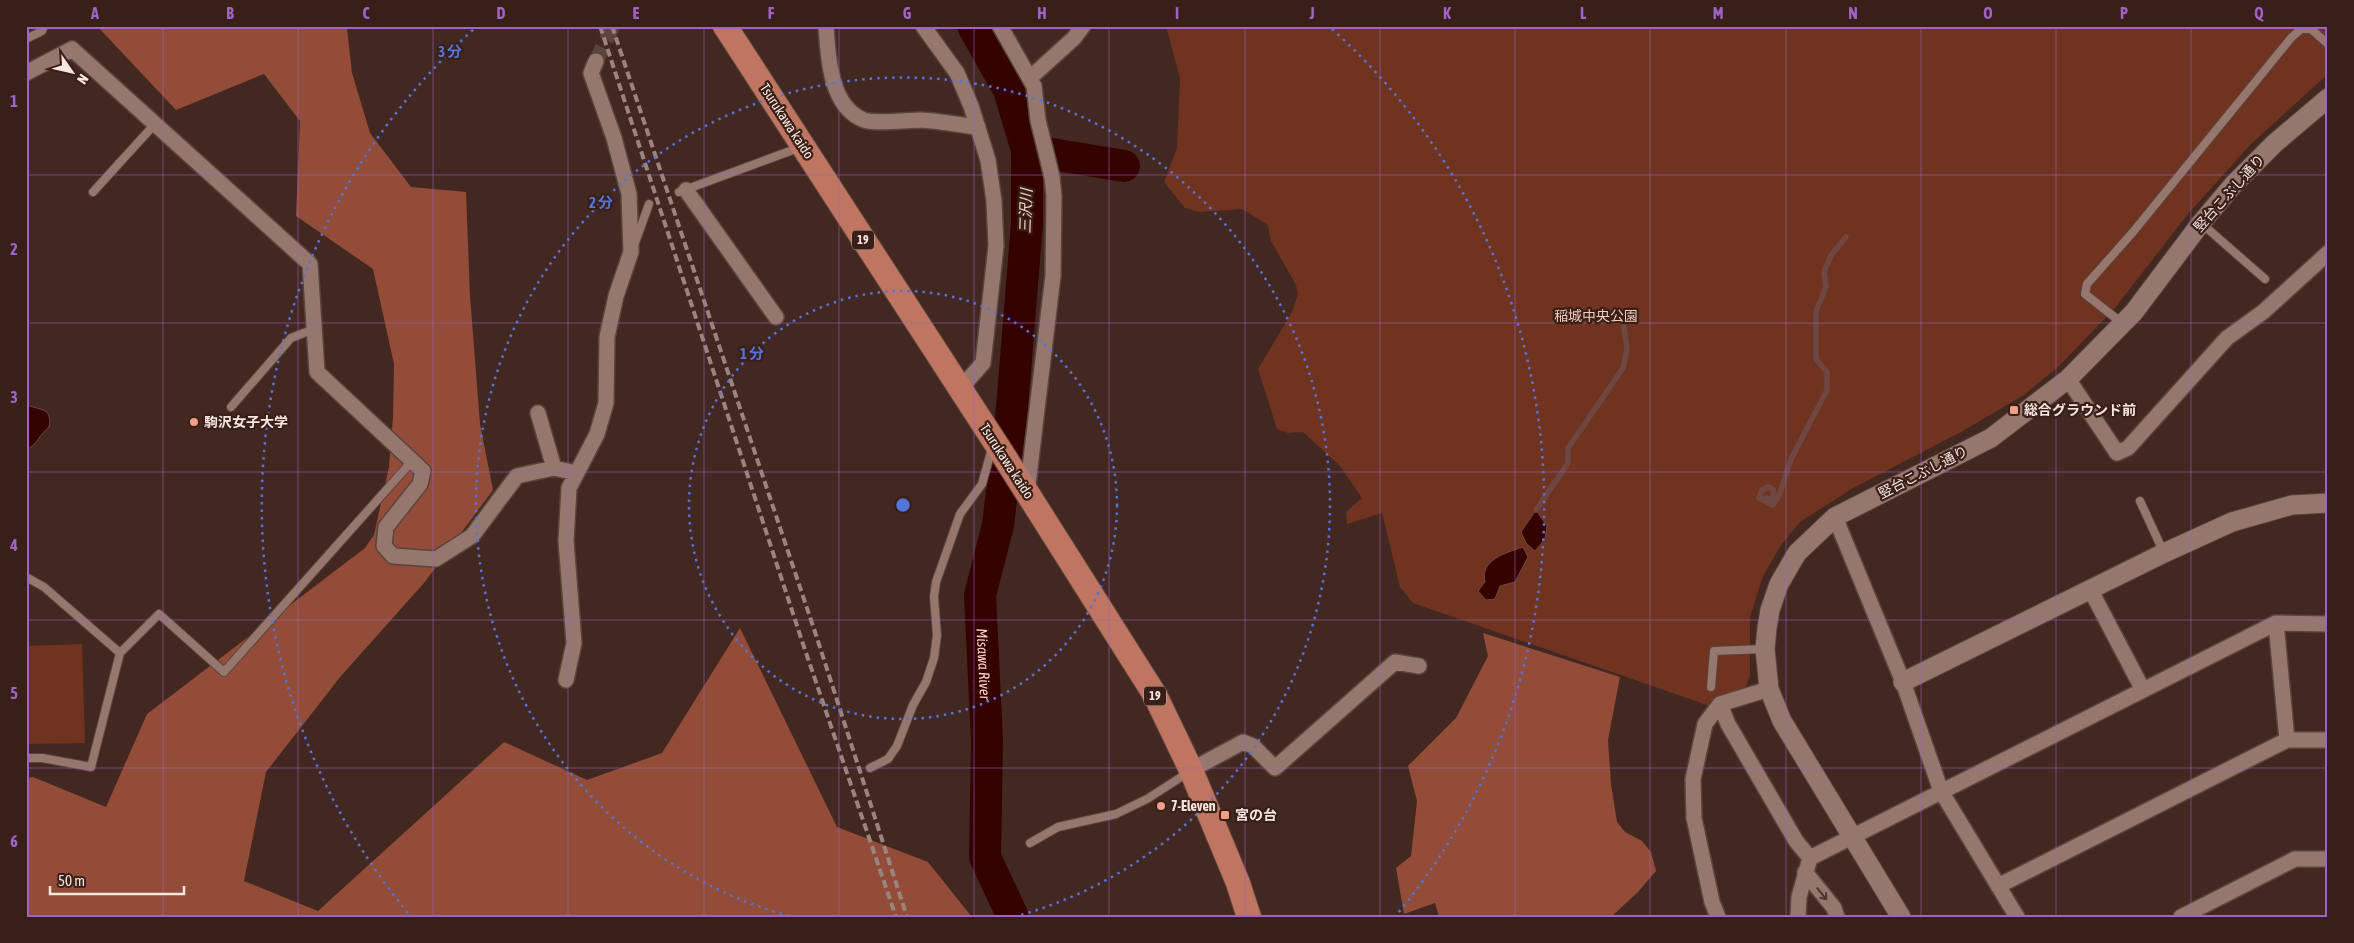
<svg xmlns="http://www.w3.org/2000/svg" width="2354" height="943" viewBox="0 0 2354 943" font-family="'Asap Condensed','Noto Sans JP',sans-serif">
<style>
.green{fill:#703320}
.forest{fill:#924c37}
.water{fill:#340300;stroke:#6e4743}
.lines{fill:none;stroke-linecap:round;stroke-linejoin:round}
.stream{stroke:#6e4743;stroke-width:5.5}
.river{stroke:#340300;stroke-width:32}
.minor-tunnel{stroke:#5d443e;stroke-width:15;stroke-dasharray:15 8;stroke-linecap:butt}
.service-casing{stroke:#5a443d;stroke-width:10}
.minor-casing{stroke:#5a443d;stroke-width:18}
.tertiary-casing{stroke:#5a443d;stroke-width:21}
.primary-casing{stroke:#5a443d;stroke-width:26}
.service{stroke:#96776e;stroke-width:8}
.minor{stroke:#96776e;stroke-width:15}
.tertiary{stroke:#96776e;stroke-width:19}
.primary{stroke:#bf755f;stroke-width:24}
.rail{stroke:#9a847e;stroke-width:4;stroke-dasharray:8 4;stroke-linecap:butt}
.oneway{stroke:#50352d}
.grid{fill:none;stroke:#a064c9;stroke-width:1;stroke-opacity:0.55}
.ring{fill:none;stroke:#5474da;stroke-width:2.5;stroke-dasharray:2.5 5}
.poi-dot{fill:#f39f85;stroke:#381f17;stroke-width:2}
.labels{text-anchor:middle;stroke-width:4.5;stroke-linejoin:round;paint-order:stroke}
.shield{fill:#381f17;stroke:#beaaa4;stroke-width:1}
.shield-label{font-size:12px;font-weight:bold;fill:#f7e5e0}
.street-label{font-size:14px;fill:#f7e5e0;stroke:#381f17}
.park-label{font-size:14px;fill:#f6cbbf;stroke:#381f17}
.poi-label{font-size:14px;font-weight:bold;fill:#f7e5e0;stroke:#381f17;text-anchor:start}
.water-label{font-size:15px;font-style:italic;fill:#fcd1c4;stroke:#381f17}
.centre{fill:#5474da;stroke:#381f17;stroke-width:2.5}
.ring-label{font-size:15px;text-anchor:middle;font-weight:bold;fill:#5474da;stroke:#381f17;stroke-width:4.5;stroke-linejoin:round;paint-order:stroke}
.neatline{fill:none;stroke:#a064c9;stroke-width:2}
.grid-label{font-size:16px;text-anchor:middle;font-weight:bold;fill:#a064c9}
</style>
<rect width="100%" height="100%" fill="#422821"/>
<path class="green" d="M1166,26H2328V74L2250,145L2187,215L2115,308L2059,366L2024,395L1961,432L1853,488L1800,522L1781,545L1763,576L1750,617V676L1746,687L1720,696L1710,706L1413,603L1400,587L1382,513L1347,524L1346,512L1362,498L1340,466L1303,432L1288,433L1277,429L1258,369L1292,312L1298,294L1296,285L1271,241L1268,225L1242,209L1199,212L1185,208L1164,182L1177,148L1180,78Z
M82,644L85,743L26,744V646Z"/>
<path class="forest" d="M97,26H353L347,29L352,73L370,133L411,187L466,192L470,296L480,424L493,490L424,583L341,676L266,772L244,881L318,911L504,742L587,780L662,753L740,628L837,827L928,862L972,917H26V778L33,777L106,807L147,714L365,548L374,535L389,467L393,417L394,364L373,269L296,216L300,121L264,74L176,110Z
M1483,633L1620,677L1608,740L1611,784L1617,822L1625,832L1642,841L1651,852L1656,871L1638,892L1611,917H1439L1435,903L1404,914L1396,868L1411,856L1417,801L1408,766L1456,718L1488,656Z"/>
<path class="water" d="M26,404C38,411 53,406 49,427C40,434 36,446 26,450Z
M1536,510L1547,526L1545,539L1535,551L1526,543L1521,532Z
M1523,547L1528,557L1515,582L1500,586L1495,599L1486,600L1478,591L1485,582C1480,560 1505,553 1523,547Z"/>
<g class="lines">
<path class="stream" d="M1766,498L1771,499L1774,495L1773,489L1768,487L1762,490L1759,498L1773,505L1779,496L1791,459L1827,390V372L1816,359V311L1826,287L1824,271L1832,254L1846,237
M1536,510L1568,463V448L1623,368L1627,349L1622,313"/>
<g class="river">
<path id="s1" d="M973,26L1009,90L1027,150V223L1012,408L998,525L980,595L987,741L985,857L1013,917"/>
<path d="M1027,150L1124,166"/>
</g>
<path class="minor-tunnel" d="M596,61L613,26"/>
<defs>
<path id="service" d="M26,39L42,31L44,26
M93,192L154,125
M679,192L801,147
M2201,223L2265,279
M635,243L649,204
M2122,323L2085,294L2087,284L2133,232L2291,38L2301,29H2311L2328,44
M231,407L291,338L314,329
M2140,501L2164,553
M26,577L44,587L120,653
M1711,687L1714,651L1765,649
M26,758H42L91,767L120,653L159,614L224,672L413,460
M870,768L888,759L897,746L913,705L926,682L934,658L937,635L934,597L936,582L960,514L982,484L992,448
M1030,843L1058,827L1116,814L1147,799L1189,772"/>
<path id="minor" d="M826,26C828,57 830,107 864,120C874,124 908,120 921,120C940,121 959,125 978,127
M923,26L957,73L971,106L988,160L994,201L996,246L983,363L960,389
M1000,26L1034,86L1038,120L1052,177L1054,196L1053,276L1027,493
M26,73L72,49L310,264L317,372L423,471L420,484L386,527L384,546L393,556L436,559L472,536L517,476L554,468L576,473
M1030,78L1074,38L1083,26
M686,190L776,317
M2068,379L2117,453L2128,448L2227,338L2263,312L2328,253
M538,413L554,468
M1835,517L1903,682L1941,791L2017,917
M2090,589L2143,690
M2276,623L2287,740
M566,680L574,643L566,541L569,488L597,434L606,403L607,337L616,296L631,252L629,194L614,138L591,73L596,61
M1769,689L1720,704L1728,724L1796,841L1810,858
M1191,770L1243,742L1253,746L1275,768L1395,662L1419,666
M1805,872L1834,908L1837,917
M1998,886L2287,740H2328
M1718,917L1712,902L1694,818L1693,779L1705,724L1720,704
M1798,917L1799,897L1810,858L2276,623L2328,624
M2181,917L2295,859H2328"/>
<path id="tertiary" d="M1903,682L2164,553L2232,522L2292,505L2328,503
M1901,917L1782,721L1769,689L1765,649L1767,628L1770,610L1779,584L1797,553L1835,517L1991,438L2068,379L2134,312L2201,223L2233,185L2275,143L2328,98"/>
<path id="primary" d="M725,26L1002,453L1155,695L1191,770L1238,883L1249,917"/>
</defs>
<use href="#service" class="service-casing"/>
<use href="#minor" class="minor-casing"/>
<use href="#tertiary" class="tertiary-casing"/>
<use href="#primary" class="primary-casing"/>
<use href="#service" class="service"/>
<use href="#minor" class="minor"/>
<use href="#tertiary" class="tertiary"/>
<use href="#primary" class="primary"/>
<path class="rail" d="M600,26L802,641L896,917
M612,26L816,635L907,917"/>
</g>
<defs><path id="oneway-shaft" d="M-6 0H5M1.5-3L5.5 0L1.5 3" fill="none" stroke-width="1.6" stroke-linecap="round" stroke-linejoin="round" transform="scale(1.25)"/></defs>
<use class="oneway" href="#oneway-shaft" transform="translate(1822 894) rotate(51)"/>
<path class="grid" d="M163,26V917M298,26V917M433,26V917M568,26V917M704,26V917M839,26V917M974,26V917M1109,26V917M1245,26V917M1380,26V917M1515,26V917M1650,26V917M1786,26V917M1921,26V917M2056,26V917M2191,26V917M26,175H2328M26,323H2328M26,472H2328M26,620H2328M26,768H2328"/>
<g class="ring">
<circle cx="903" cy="505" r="214"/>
<path d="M789 916A427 427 0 1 1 1017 916"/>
<path d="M408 913A641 641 0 0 1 474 29M1332 29A641 641 0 0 1 1398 913"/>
</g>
<g class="poi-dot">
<rect x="2009" y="405" width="10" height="10" rx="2.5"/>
<circle cx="194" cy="422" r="5"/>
<circle cx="1161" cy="806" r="5"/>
<rect x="1220" y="810" width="10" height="10" rx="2.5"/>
</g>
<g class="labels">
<g class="shield">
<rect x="852" y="230.5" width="22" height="19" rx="4"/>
<rect x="1144" y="686.5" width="22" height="19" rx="4"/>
</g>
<g class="shield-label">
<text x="863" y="244">19</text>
<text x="1155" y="700">19</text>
</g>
<g class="street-label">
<text transform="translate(787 121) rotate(57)" y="5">Tsurukawa kaido</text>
<text transform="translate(2229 193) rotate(-48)" y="5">竪台こぶし通り</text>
<text transform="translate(1007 461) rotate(57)" y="5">Tsurukawa kaido</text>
<text transform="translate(1923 472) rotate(-27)" y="5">竪台こぶし通り</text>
</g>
<g class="park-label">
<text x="1596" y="321">稲城中央公園</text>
</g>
<g class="poi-label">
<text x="2024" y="415">総合グラウンド前</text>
<text x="204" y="427">駒沢女子大学</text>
<text x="1171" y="811">7-Eleven</text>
<text x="1235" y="820">宮の台</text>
</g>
<g class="water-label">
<text transform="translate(1026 211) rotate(-88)" y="5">三沢川</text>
<text dy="5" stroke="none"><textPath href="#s1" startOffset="654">Misawa River</textPath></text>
</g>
</g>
<circle cx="903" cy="505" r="8" class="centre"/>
<g class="ring-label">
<text x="450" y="57">3 分</text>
<text x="601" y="208">2 分</text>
<text x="752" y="359">1 分</text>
</g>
<rect width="2354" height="943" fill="none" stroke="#381f17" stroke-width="55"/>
<g transform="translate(72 72) rotate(124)" stroke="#381f17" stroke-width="4" paint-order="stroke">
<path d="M0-4L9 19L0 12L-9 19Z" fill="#f7e5e0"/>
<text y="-8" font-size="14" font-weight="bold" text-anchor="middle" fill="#f7e5e0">N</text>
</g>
<path d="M50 886v8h134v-8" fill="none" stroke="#f7e5e0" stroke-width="2.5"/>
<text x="58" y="886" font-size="15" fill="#f7e5e0" stroke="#381f17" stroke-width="4" paint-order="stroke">50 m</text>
<rect x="28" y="28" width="2298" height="888" class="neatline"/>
<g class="grid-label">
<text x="95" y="19">A</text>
<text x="230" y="19">B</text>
<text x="366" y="19">C</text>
<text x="501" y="19">D</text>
<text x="636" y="19">E</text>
<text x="771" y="19">F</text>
<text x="907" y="19">G</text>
<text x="1042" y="19">H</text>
<text x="1177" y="19">I</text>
<text x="1312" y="19">J</text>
<text x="1447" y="19">K</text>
<text x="1583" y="19">L</text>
<text x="1718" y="19">M</text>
<text x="1853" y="19">N</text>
<text x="1988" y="19">O</text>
<text x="2124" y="19">P</text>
<text x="2259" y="19">Q</text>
<text x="14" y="107">1</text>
<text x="14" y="255">2</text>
<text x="14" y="403">3</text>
<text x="14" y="551">4</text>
<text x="14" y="699">5</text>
<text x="14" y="847">6</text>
</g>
</svg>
